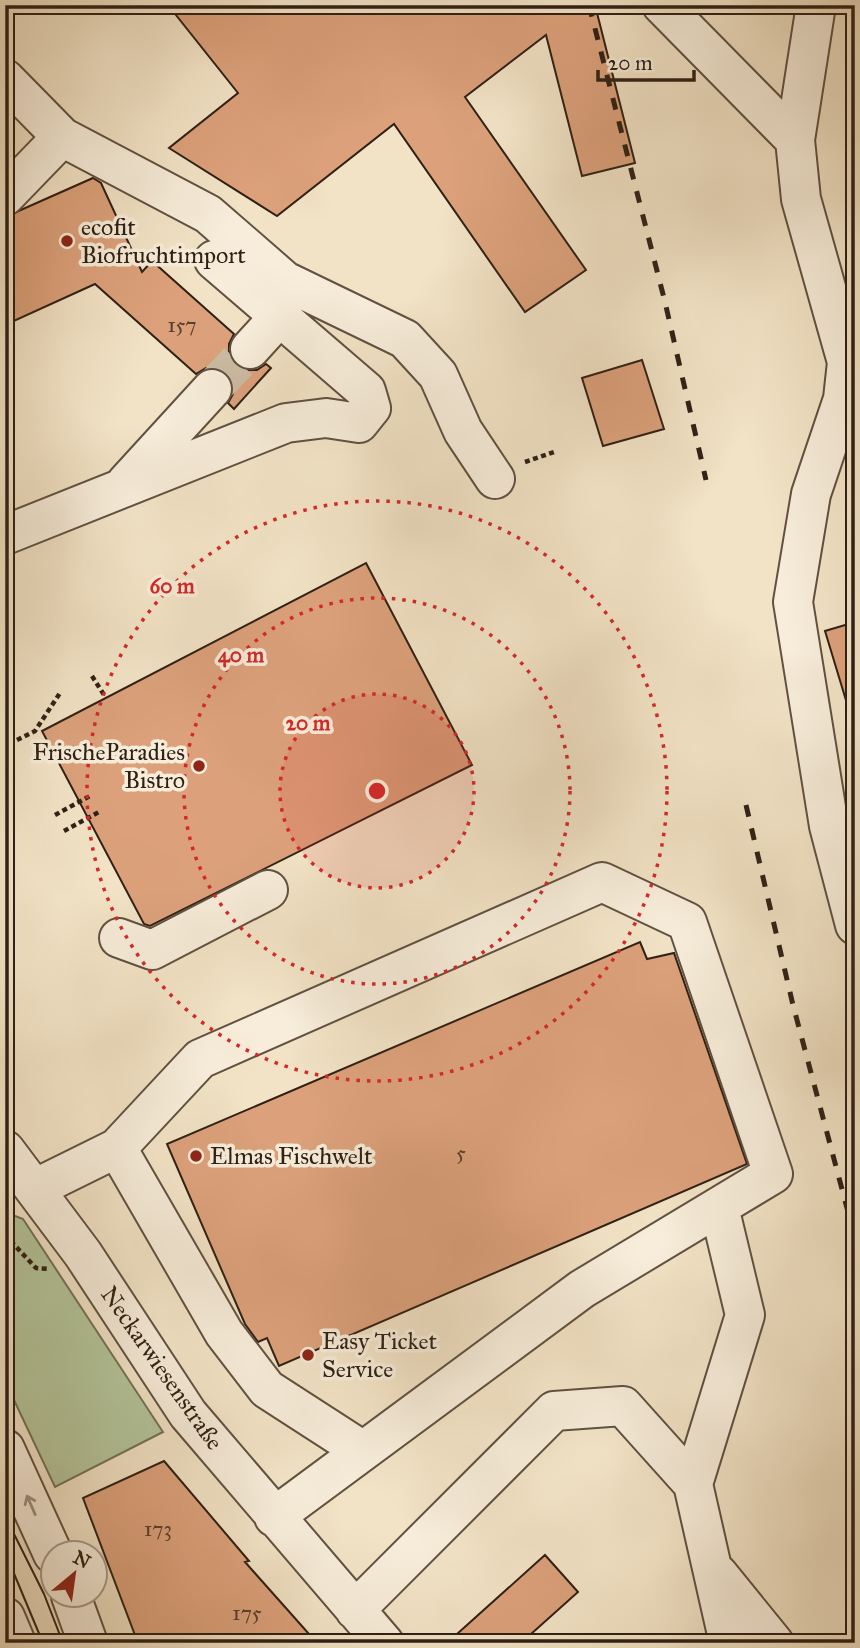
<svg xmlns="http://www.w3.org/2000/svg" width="860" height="1648" viewBox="0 0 860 1648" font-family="'IM FELL Great Primer',serif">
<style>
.green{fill:#b4c59b;stroke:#727258;stroke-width:2}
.building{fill:#dca17b;stroke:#2f2015;stroke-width:2}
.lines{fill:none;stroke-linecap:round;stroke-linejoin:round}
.minor-tunnel{stroke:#cbbca3;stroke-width:38;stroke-dasharray:38 19;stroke-linecap:butt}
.minor-casing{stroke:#605141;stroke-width:42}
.path{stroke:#2f2015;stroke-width:4.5;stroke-dasharray:5 3.5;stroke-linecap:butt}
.minor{stroke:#f7edda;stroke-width:38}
.tram{stroke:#2f2015;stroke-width:2}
.rail{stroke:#2f2015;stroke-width:5;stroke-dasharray:12 12;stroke-linecap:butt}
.oneway{stroke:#9d9181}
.ring{fill:none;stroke:#d62828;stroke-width:3.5;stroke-dasharray:3.5 7}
.poi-dot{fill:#8f2418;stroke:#f7edda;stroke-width:2.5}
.labels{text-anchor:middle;stroke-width:7;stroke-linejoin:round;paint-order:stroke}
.number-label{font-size:21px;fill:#5a402e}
.poi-label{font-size:24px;fill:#2f2015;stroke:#f7edda;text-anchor:start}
.street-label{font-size:24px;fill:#2f2015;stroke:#f7edda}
.centre{fill:#d62828;stroke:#f7edda;stroke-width:3.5}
.ring-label{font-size:21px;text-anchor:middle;font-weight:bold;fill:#d62828;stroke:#f7edda;stroke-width:7;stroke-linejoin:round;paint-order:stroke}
</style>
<rect width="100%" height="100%" fill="#f2e3c6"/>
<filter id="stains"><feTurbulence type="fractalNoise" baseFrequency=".00286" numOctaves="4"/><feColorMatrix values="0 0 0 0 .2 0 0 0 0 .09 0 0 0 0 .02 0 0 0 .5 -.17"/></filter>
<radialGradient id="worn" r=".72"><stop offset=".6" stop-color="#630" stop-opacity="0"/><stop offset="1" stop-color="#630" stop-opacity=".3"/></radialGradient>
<path class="green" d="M5,1212L23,1219L163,1432L55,1487L5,1381Z"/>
<path class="building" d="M168,5H595L635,163L582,176L546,35L465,97L586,270L525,312L394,124L277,216L169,148L238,93Z
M93,178L101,183L142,272L152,261L234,334L229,344V355L236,366L246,370H257L266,364L271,368L234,409L228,403L233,394V383L226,372L217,368H206L196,374L95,284L5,325V217Z
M642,360L664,429L603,446L582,378Z
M366,563L472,765L150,926L144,924L42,731Z
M855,622V706L848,707L825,631Z
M640,942L647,959L674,953L747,1164L279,1366L267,1338L258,1342L245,1324L167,1144Z
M164,1461L249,1561L245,1562L317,1643H138L83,1498Z
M545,1555L578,1592L521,1643H447Z"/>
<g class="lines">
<path class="minor-tunnel" d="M212,389L250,349"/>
<defs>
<path id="minor" d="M662,5L795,140
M816,5L795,140L801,199L847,362L843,399L811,494L793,602L829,826L855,925
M5,79L62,137L208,214L285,281L405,339L438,375L463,431L495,479
M5,196L62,137
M250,349L280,316
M126,483L212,389
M5,535L286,423L326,418L359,423L371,408L366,391L214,260
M119,938L152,950L268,890
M117,1148L224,1333L267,1389L363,1451
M5,1150L83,1254L188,1414L384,1643
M36,1188L117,1148L200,1059L602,882L687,922L773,1174L582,1289L274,1517
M5,1449L53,1554
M693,1484L745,1315L719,1207
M718,1574L774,1643
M71,1596L88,1643
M355,1610L554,1411L623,1406L693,1484L729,1643
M5,1617L16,1643"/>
</defs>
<use href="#minor" class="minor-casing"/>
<path class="path" d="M525,462L554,452
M92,676L106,698
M17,740L35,731L60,693
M55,815L90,796
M64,831L99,812
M5,1235L36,1268L50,1269"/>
<use href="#minor" class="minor"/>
<path class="tram" d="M5,1516L44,1594L63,1643
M5,1552L43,1643"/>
<path class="rail" d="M589,5L665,302L706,480
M746,805L793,1005L855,1238"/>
</g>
<defs><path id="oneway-shaft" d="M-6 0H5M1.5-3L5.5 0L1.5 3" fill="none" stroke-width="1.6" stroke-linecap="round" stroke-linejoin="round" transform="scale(1.75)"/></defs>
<use class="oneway" href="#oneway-shaft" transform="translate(31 1505) rotate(-114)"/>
<circle cx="377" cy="791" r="97" fill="#d62828" fill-opacity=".12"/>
<g class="ring">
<circle cx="377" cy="791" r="97"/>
<circle cx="377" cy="791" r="193"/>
<circle cx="377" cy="791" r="290"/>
</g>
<g class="poi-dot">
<circle cx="67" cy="241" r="7"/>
<circle cx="199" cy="766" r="7"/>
<circle cx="196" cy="1156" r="7"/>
<circle cx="308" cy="1355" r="7"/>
</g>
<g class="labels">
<g class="number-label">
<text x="182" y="332">157</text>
<text x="461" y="1160">5</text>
<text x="158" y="1536">173</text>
<text x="247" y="1620">175</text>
</g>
<g class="poi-label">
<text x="81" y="235">ecofit<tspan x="81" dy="28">Biofruchtimport</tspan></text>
<text x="185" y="760" text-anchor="end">FrischeParadies<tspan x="185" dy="28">Bistro</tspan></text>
<text x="210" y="1164">Elmas Fischwelt</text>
<text x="322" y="1349">Easy Ticket<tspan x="322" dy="28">Service</tspan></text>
</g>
<g class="street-label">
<text transform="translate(162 1368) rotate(55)" y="8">Neckarwiesenstraße</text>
</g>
</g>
<circle cx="377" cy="791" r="10" class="centre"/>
<g class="ring-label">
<text x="172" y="593">60 m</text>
<text x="241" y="662">40 m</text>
<text x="308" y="730">20 m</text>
</g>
<rect width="860" height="1648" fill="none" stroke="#f2e3c6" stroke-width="28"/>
<rect x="7" y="7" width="846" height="1634" fill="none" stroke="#2f2015" stroke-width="3.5"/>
<rect x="14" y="14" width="832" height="1620" fill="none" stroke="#2f2015" stroke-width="2"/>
<g transform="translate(74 1574) rotate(29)"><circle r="33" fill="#f7edda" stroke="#a79b8b" stroke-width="2"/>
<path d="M0-5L12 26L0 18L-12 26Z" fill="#8f2418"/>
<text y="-10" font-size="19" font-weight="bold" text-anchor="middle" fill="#2f2015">N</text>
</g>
<path d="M598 70v10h96v-10" fill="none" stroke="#2f2015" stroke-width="3.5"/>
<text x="608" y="70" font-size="21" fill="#2f2015" stroke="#f7edda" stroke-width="5" paint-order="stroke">20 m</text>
<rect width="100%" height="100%" filter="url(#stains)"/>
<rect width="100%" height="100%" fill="url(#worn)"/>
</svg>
